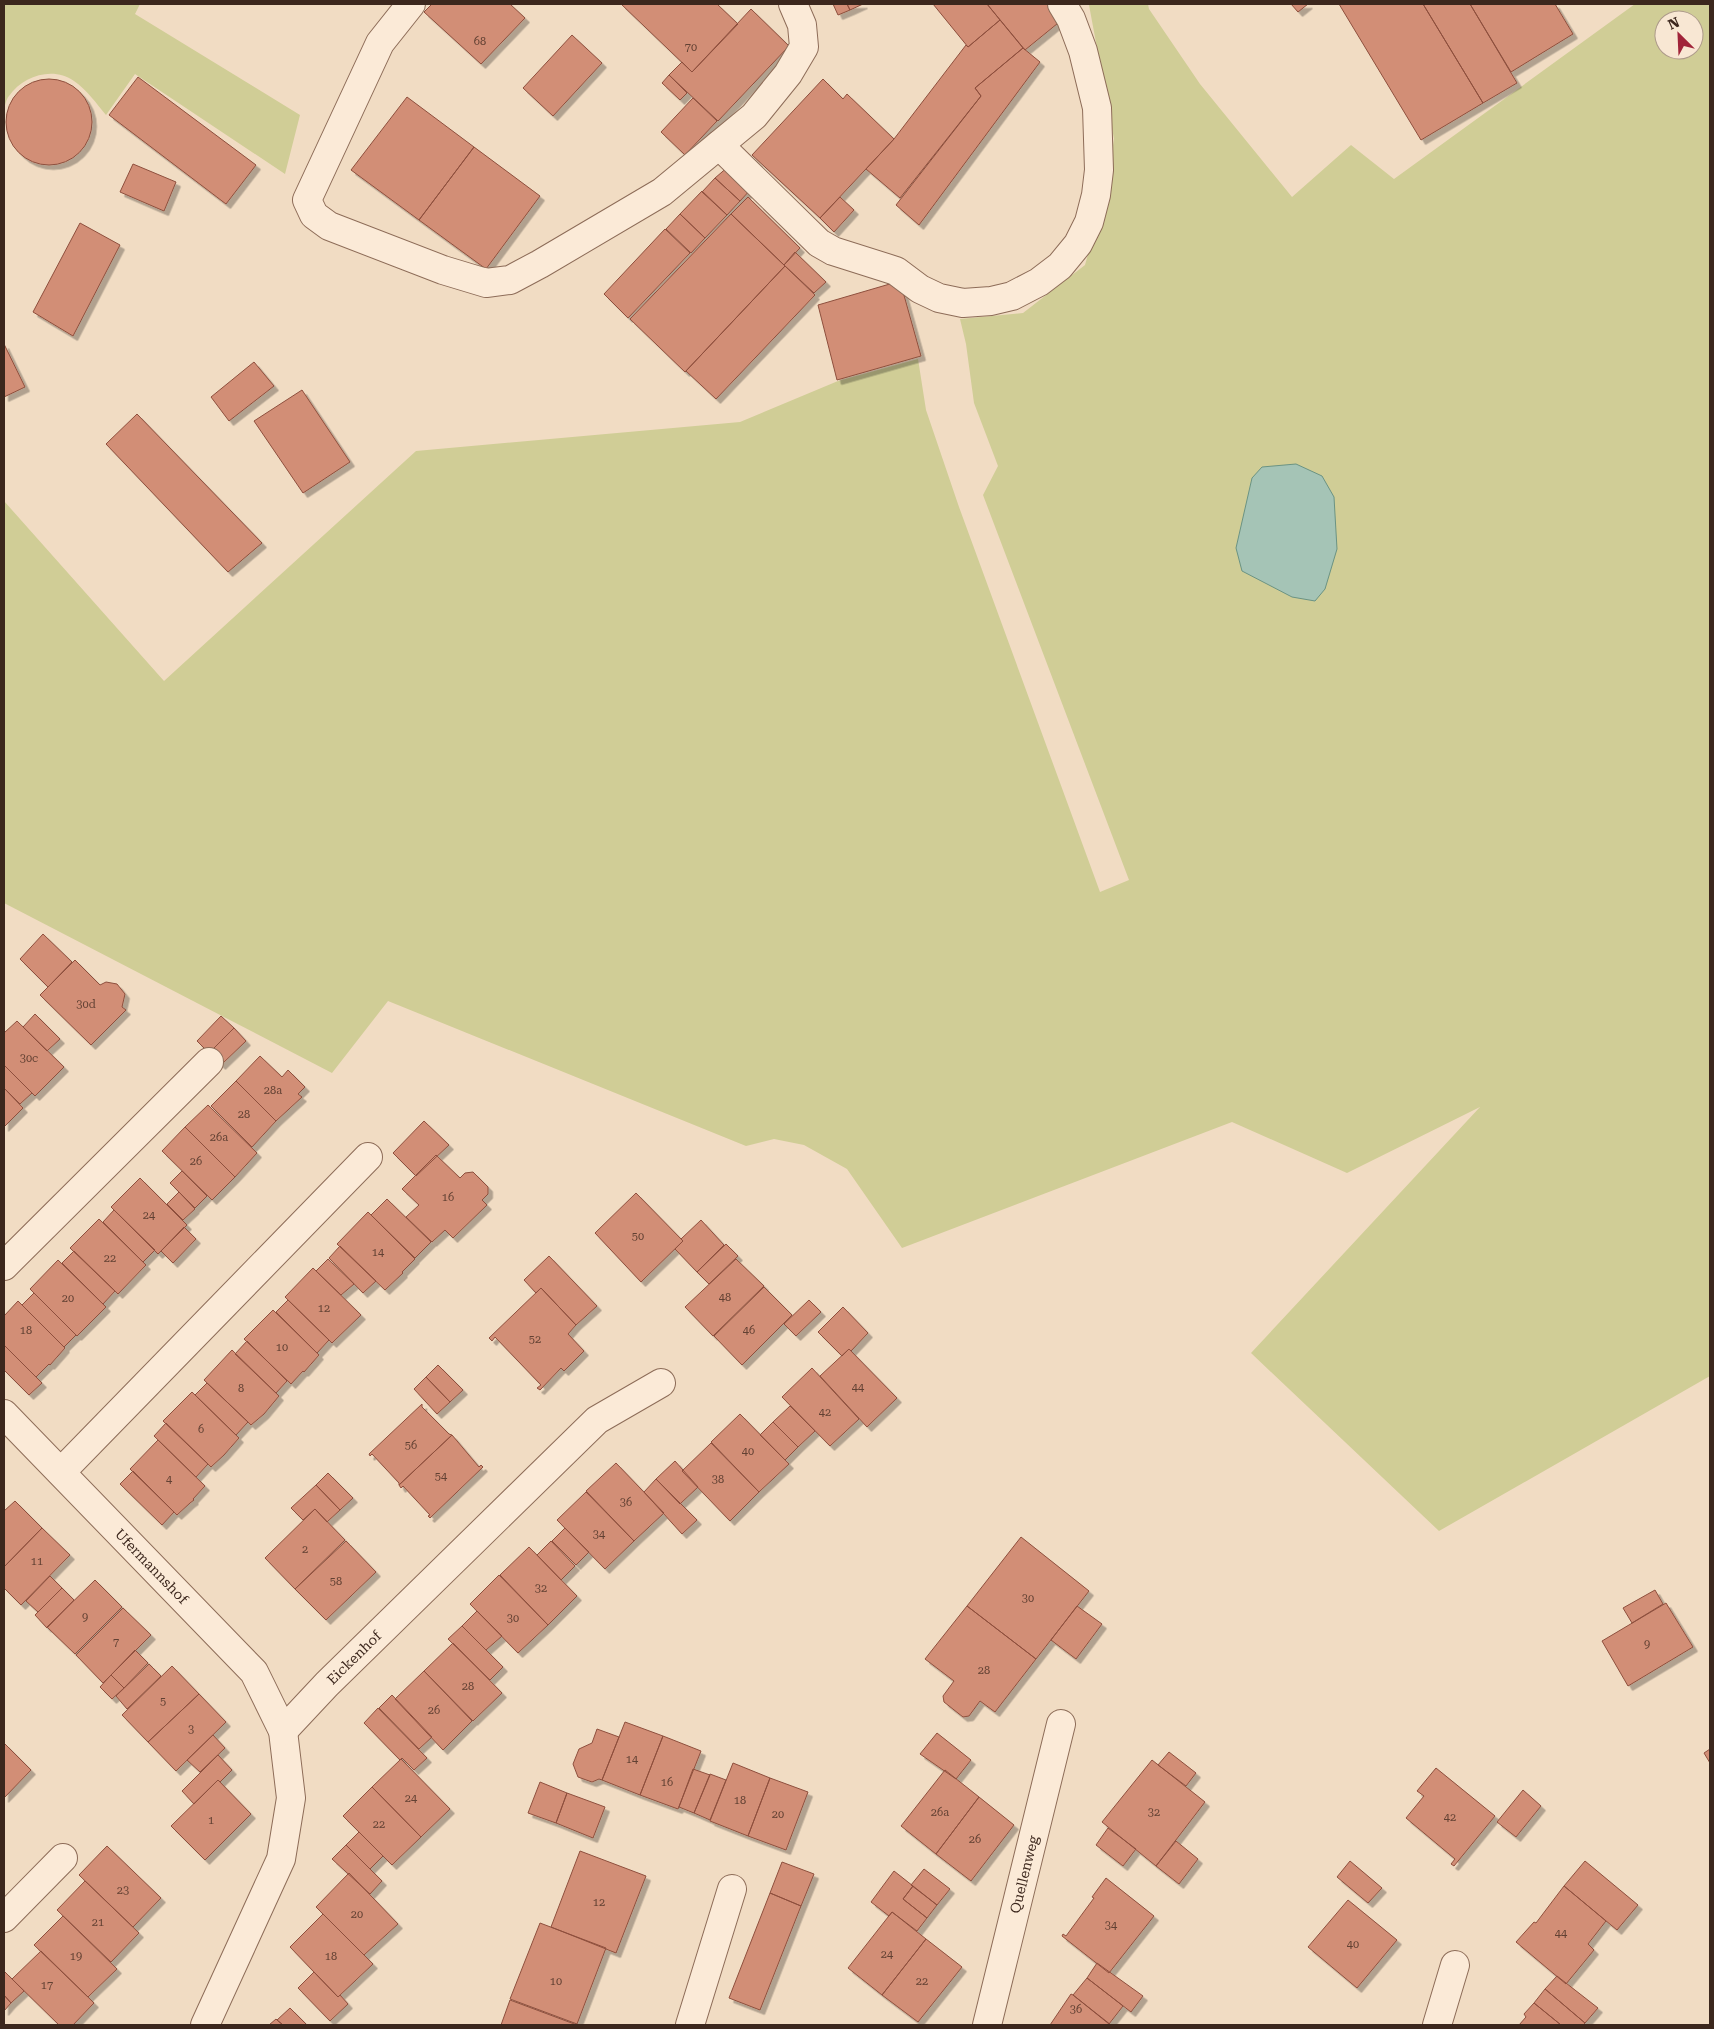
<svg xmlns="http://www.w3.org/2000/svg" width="1714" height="2029" viewBox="0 0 1714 2029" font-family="'Roboto Serif',serif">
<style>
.green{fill:#d0cd96;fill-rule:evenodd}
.water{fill:#a5c4b6;stroke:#6b9383}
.building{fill:#d28e76;stroke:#8e4f3d;filter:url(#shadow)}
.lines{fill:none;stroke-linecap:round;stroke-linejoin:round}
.minor-casing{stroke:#8d6c58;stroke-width:30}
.minor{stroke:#fbead7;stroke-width:28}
.labels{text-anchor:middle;stroke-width:5;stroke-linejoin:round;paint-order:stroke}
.number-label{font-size:11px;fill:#624133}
.street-label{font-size:14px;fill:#3c271d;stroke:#f8e7d3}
</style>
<defs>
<filter id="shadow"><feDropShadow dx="4.5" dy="4.5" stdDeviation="0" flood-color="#0004"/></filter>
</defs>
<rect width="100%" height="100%" fill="#f1dcc3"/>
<path class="green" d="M4,4H140L135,14L300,115L285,174L135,74L106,115C96,103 87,90 74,81C53,66 23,76 9,96C6,99 5,106 4,110Z
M1091,4H1148L1149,9L1200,84L1292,197L1351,145L1394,179L1635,4H1710V1376L1439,1531L1251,1353L1480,1107L1347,1173L1232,1122L902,1248L847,1169L804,1145L774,1139L746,1146L388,1001L332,1073L4,903V501L164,681L416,451L740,422L838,381L918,359L926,410L959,507L1100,892L1129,880L983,495L998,466L974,403L966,344L960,319L1023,313L1085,265L1105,194L1114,139L1089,5ZM1664,20H1694V50H1664Z"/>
<path class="water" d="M1296,464L1322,476L1334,497L1337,549L1325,589L1315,601L1292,597L1242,571L1236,548L1252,478L1262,467Z"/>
<path class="building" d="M432,4H510L525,18L481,64L424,12Z
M621,4H717L738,24L692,72Z
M833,4H847L850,10L838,15Z
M847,4H863L850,10Z
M933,4H987L1000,20L968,47Z
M987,4H1050L1063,19L1025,50Z
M1291,4H1308L1298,12Z
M1339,4H1423L1483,103L1421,140Z
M1423,4H1470L1517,83L1483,103Z
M1470,4H1555L1573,34L1511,72Z
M751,9L789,46L718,121L669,75L682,62L692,72Z
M1000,20L1023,48L975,88L981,96L900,198L866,169L894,139L966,45L968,47Z
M572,35L602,63L553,116L523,88Z
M1023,48L1040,62L919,225L896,205L981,96L975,88Z
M669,75L687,93L680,100L662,83Z
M138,77L256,165L226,204L109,115Z
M823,79L843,99L847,94L894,139L820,218L752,155Z
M6 122a43 43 0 1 1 86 0a43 43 0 1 1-86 0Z
M407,97L474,147L419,220L351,170Z
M693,98L717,121L685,155L661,132Z
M474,147L540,196L486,269L419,220Z
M133,164L176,182L164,211L120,192Z
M729,166L752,188L740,201L715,178Z
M715,178L740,201L727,215L702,192Z
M702,191L727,215L705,238L680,214Z
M748,197L800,248L784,265L731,214Z
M840,197L854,210L834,232L820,218Z
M680,214L705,238L691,253L666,229Z
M731,214L785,266L685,372L630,319Z
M80,223L120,245L73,336L33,312Z
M665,229L690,253L628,318L604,294Z
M795,252L826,282L814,293L784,265Z
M785,266L815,295L716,399L686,371Z
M900,281L921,356L837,380L818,305Z
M4,344L25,387L4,397Z
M254,362L274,386L229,421L211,397Z
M302,390L350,462L303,493L254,421Z
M137,414L262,543L228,572L106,444Z
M43,934L72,962L48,987L20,959Z
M75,960L100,985L106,982L117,984L125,994L122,1007L126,1010L91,1045L40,995Z
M35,1014L60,1039L47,1051L23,1027Z
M221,1016L234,1028L209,1053L197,1041Z
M17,1021L64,1067L35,1096L4,1065V1033Z
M234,1028L246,1041L221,1065L209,1053Z
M260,1056L282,1077L288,1070L305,1087L298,1094L302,1097L276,1121L236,1081Z
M4,1065L32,1093L20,1104L4,1088Z
M236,1081L276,1121L252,1147L211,1106Z
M4,1088L23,1108L4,1127Z
M208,1105L257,1153L235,1177L185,1127Z
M424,1121L449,1145L416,1176L393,1153Z
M185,1127L235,1177L212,1200L162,1151Z
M436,1155L460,1178L465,1173L473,1172L488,1187V1194L482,1200L487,1205L453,1238L445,1230L432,1242L406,1217L419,1205L402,1189Z
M182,1171L207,1196L195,1208L170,1183Z
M140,1178L187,1225L158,1254L111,1207Z
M179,1192L195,1209L183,1220L167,1204Z
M636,1193L683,1241L641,1282L595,1233Z
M387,1199L431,1242L415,1258L371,1215Z
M114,1210L155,1250L143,1262L103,1222Z
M368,1212L415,1259L402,1272L403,1273L385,1290L337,1244Z
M99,1219L146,1265L118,1294L70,1248Z
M701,1220L724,1245L697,1272L675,1249L683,1241L681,1239Z
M184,1227L196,1239L173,1263L161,1251Z
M726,1244L738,1256L709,1284L697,1272Z
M340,1246L376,1281L363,1293L329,1258Z
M74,1251L115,1291L103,1304L62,1263Z
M549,1256L597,1306L576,1325L541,1288L536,1293L524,1280Z
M328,1259L354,1284L341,1295L316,1271Z
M736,1259L764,1286L713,1336L685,1307Z
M58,1260L106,1307L77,1336L30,1289Z
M313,1268L361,1315L332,1343L285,1297Z
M764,1287L792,1315L742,1365L714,1336Z
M541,1288L576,1325L568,1334L584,1351L564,1371L561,1368L540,1390L537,1388L541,1385L495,1337L492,1341L489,1338Z
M34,1293L76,1335L64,1347L22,1305Z
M288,1300L329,1340L317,1353L276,1312Z
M809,1300L821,1312L796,1336L784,1324Z
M18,1301L65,1348L50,1365L49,1364L36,1377L4,1345V1316Z
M843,1307L868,1333L851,1351L849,1349L842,1356L818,1332Z
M273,1310L319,1355L304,1372L303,1371L291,1384L244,1339Z
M247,1341L287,1381L276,1393L235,1354Z
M4,1345L42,1383L29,1395L4,1370Z
M849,1349L897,1398L867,1427L820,1376Z
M232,1350L279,1396L264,1414L251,1425L204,1380Z
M438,1365L463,1390L450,1402L426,1377Z
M812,1368L859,1419L830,1446L782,1397Z
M426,1377L450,1402L437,1414L414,1389Z
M207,1383L248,1422L236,1435L195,1395Z
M192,1392L239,1438L224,1455L211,1467L163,1421Z
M422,1404V1407L449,1434L452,1435L399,1485V1483L372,1454L370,1456L369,1454Z
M790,1406L815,1431L798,1447L773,1422Z
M740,1414L789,1464L759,1492L711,1442Z
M773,1422L798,1447L785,1460L760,1435Z
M166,1423L208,1464L196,1477L154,1436Z
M452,1435L479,1467L481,1465L483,1467L430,1518L428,1516L430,1515L403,1486L401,1488L399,1485Z
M158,1440L205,1486L193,1499L194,1500L190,1503L177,1515L130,1469Z
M711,1443L759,1492L730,1521L682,1471Z
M675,1461L698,1487L680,1504L656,1479Z
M616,1463L664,1513L634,1541L586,1491Z
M133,1471L174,1512L162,1525L120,1484Z
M328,1473L353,1498L340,1510L316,1485Z
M656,1479L697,1520L682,1534L644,1492Z
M316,1485L340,1510L327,1522L315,1509L303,1520L291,1508Z
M586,1492L634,1541L605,1569L557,1520Z
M15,1501L42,1528L4,1567V1511Z
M315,1509L345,1540L295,1589L265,1558Z
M42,1528L70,1555L21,1605L4,1588V1567Z
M565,1528L589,1552L576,1565L552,1541Z
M1021,1537L1089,1591L1036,1659L967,1606Z
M346,1541L376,1572L326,1620L295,1589Z
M551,1541L575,1566L561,1580L537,1555Z
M529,1547L577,1596L548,1625L500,1575Z
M499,1575L548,1625L518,1653L470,1604Z
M50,1576L62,1588L38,1612L26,1601Z
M95,1580L122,1607L75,1654L47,1627Z
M62,1588L74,1600L47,1628L35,1615Z
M1655,1590L1663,1604L1632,1623L1623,1608Z
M1666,1603L1693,1647L1628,1686L1602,1641Z
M967,1606L1036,1659L995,1712L980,1701L969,1716L963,1717L944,1702L943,1696L954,1681L925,1659Z
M1077,1606L1102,1624L1076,1659L1051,1640Z
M123,1608L151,1635L103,1683L76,1655Z
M477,1611L502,1636L486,1650L462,1626Z
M462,1626L503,1667L490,1680L448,1639Z
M453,1643L502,1693L473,1721L424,1671Z
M135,1650L148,1663L124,1688L111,1675Z
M149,1664L161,1676L127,1709L116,1696Z
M172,1666L199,1694L148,1742L122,1715Z
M424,1671L472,1721L443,1750L395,1699Z
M111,1675L124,1688L112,1699L100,1687Z
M199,1694L226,1722L176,1771L148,1742Z
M392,1695L432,1737L419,1749L379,1708Z
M378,1708L427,1758L414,1770L402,1758L400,1760L364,1723Z
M625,1722L663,1736L640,1795L602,1780Z
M597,1729L619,1737L602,1780L599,1779L592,1782L578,1777L573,1764L579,1749L592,1743Z
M937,1733L971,1760L956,1779L920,1754Z
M213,1735L225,1748L200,1772L187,1760Z
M663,1736L701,1751L678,1809L640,1795Z
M4,1743L31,1770L4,1798Z
M1710,1749V1763L1704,1753Z
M1169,1752L1196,1773L1186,1786L1158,1765Z
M218,1755L232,1770L220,1782L218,1780L194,1804L182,1791Z
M401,1759L450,1809L421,1837L372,1787Z
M1152,1760L1205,1802L1156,1866L1102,1822Z
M733,1763L770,1778L748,1836L710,1821Z
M1436,1768L1495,1816L1454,1866L1451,1864L1455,1859L1406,1818L1424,1796L1417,1791Z
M693,1769L710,1775L694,1813L679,1807Z
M945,1770L979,1797L936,1854L901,1826Z
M710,1774L726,1780L710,1820L694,1813Z
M770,1778L808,1792L786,1850L748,1836Z
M218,1780L251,1814L205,1860L171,1826Z
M540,1782L567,1793L556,1823L528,1813Z
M372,1787L421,1837L392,1865L343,1816Z
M1523,1790L1541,1806L1516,1837L1497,1822Z
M567,1793L605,1807L593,1838L556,1823Z
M979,1797L1014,1825L971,1881L936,1854Z
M1108,1828L1136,1849L1123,1866L1096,1845Z
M359,1832L383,1856L370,1869L346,1845Z
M1176,1841L1198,1859L1179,1884L1156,1866Z
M346,1845L382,1881L370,1894L332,1859Z
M107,1846L161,1898L133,1927L79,1875Z
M580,1851L646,1876L616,1953L551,1927Z
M1350,1861L1382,1888L1368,1903L1337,1877Z
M1585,1861L1638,1905L1617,1930L1564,1886Z
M782,1862L814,1874L801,1906L770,1893Z
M924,1869L950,1889L937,1905L911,1885Z
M894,1871L913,1886L903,1899L927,1918L917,1931L892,1912L889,1916L871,1902Z
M349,1873L398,1924L364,1955L316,1907Z
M1106,1878L1154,1916L1109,1973L1062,1936L1063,1934L1066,1936L1094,1898L1092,1897Z
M85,1881L139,1933L111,1962L57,1910Z
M913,1886L937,1905L927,1918L903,1899Z
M1564,1886L1606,1921L1588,1944L1594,1950L1566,1984L1516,1942L1534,1922L1536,1923Z
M770,1893L801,1906L760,2010L729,1998Z
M1348,1900L1397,1940L1357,1988L1308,1947Z
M892,1912L926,1939L882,1995L848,1968Z
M323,1914L373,1964L338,1997L290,1947Z
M63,1916L117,1969L88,1997L34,1945Z
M540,1923L606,1948L577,2024L510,1999Z
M926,1939L962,1967L918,2022L882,1995Z
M41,1951L94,2003L73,2025H59L12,1979Z
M1097,1963L1143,1996L1131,2012L1087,1978Z
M4,1971L24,1991L11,2003L4,1995Z
M314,1972L338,1997L340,1995L348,2004L330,2021L298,1988Z
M1557,1976L1598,2008L1585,2023L1545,1989Z
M1087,1978L1123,2006L1109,2024L1073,1995Z
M1545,1989L1585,2023L1583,2025H1561L1534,2003Z
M1071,1994L1073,1995L1111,2025H1050Z
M4,1995L11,2003L4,2011Z
M510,2000L577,2025H501Z
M1534,2003L1561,2025H1519L1526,2017L1524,2014Z
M290,2008L307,2025H283L277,2020Z
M276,2019L277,2020L283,2025H269Z"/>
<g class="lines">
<defs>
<g id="minor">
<path d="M411,4L380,43L307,200L314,215L329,226L443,270L486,283L510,280L540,264L662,192L754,116L788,74L804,47L802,25L793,4"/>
<path d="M719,145L819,243L833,251L896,271L920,289L939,298L963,303L991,301L1012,296L1039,282L1060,266L1078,244L1089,222L1096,195L1099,170L1097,108L1083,51L1071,19L1062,4"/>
<path d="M4,1266L209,1062"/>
<path id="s1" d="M4,1414L254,1672L283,1731L291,1798L281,1859L205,2025"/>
<path d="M61,1472L368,1157"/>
<path id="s2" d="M283,1731L327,1684L597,1420L661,1383"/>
<path d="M4,1918L63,1858"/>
<path d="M690,2025L732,1889"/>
<path id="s3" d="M987,2025L1061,1724"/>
<path d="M1437,2025L1455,1965"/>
</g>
</defs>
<use href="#minor" class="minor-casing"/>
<use href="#minor" class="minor"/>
</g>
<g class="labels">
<g class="number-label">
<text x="480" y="45">68</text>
<text x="691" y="51">70</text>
<text x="86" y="1008">30d</text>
<text x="29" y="1062">30c</text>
<text x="273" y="1094">28a</text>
<text x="244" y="1118">28</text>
<text x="219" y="1141">26a</text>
<text x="196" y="1165">26</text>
<text x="448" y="1201">16</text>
<text x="149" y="1219">24</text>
<text x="638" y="1240">50</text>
<text x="378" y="1256">14</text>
<text x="110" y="1262">22</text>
<text x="725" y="1301">48</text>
<text x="68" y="1302">20</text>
<text x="324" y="1312">12</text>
<text x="26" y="1334">18</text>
<text x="749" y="1334">46</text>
<text x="535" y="1343">52</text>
<text x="282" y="1351">10</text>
<text x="858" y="1391">44</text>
<text x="241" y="1392">8</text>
<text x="825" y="1416">42</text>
<text x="201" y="1433">6</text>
<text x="411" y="1449">56</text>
<text x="748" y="1455">40</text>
<text x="441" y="1480">54</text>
<text x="169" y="1483">4</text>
<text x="718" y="1483">38</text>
<text x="626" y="1506">36</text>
<text x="599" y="1538">34</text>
<text x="305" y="1553">2</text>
<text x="37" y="1565">11</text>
<text x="336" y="1585">58</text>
<text x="541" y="1592">32</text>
<text x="1028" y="1602">30</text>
<text x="85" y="1621">9</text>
<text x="513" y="1622">30</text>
<text x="116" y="1646">7</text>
<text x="1647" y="1648">9</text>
<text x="984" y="1674">28</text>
<text x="468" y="1690">28</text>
<text x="163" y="1705">5</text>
<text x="434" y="1714">26</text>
<text x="191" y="1733">3</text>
<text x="632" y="1763">14</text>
<text x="667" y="1786">16</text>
<text x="411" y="1802">24</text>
<text x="740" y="1804">18</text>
<text x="940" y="1816">26a</text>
<text x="1154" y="1816">32</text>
<text x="778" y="1818">20</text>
<text x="1450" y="1821">42</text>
<text x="211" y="1824">1</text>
<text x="379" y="1828">22</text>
<text x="975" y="1843">26</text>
<text x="123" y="1894">23</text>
<text x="599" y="1906">12</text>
<text x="357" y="1918">20</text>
<text x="98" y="1926">21</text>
<text x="1111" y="1929">34</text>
<text x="1561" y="1937">44</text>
<text x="1353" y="1948">40</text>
<text x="887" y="1958">24</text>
<text x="76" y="1960">19</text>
<text x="331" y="1960">18</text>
<text x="556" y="1985">10</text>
<text x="922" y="1985">22</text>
<text x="47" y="1989">17</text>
<text x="1076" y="2013">36</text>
</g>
<g class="street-label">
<text dy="5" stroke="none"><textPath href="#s1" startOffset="212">Ufermannshof</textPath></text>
<text dy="5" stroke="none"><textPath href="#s2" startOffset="102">Eickenhof</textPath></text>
<text dy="5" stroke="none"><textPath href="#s3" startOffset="155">Quellenweg</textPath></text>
</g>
</g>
<rect width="1714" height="2029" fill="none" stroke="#3c271d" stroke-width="10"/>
<g transform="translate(1679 35) rotate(336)"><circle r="24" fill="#f8e7d3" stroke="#ad9a8a"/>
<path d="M0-4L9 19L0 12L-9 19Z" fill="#a02439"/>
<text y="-8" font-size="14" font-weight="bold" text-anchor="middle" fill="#3c271d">N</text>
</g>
</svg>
